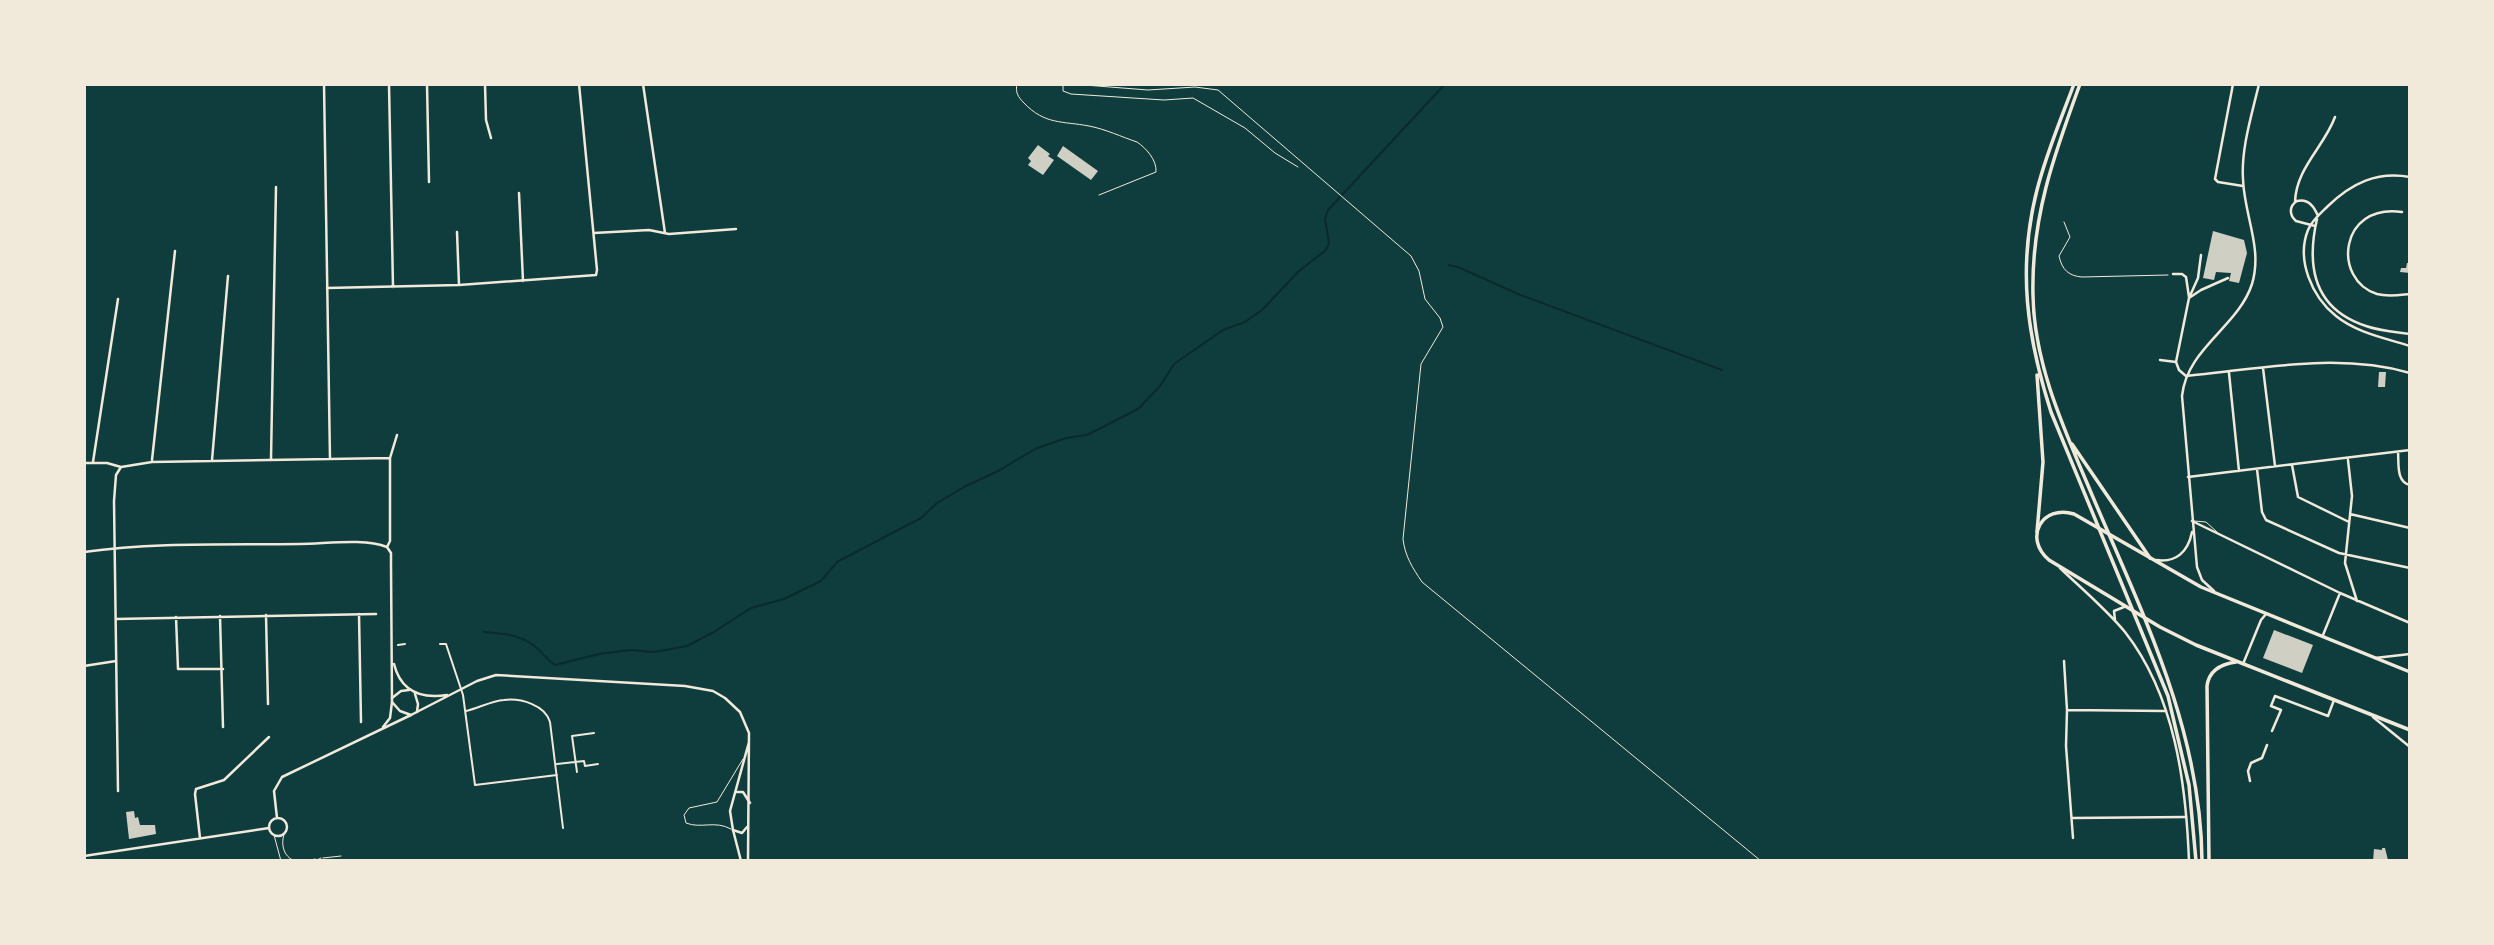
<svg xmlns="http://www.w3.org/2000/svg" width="2494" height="945" viewBox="0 0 2494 945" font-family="Helvetica,sans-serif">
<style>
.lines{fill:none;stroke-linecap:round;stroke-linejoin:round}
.stream{stroke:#0a2a2b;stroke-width:2}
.building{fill:#cfcfc3}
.path{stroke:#f1e9da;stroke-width:1}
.service{stroke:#f1e9da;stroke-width:1}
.pedestrian{stroke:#f1e9da;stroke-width:2}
.minor{stroke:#f1e9da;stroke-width:2.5}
.tertiary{stroke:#f1e9da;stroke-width:2.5}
.secondary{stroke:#f1e9da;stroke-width:3.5}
.trunk{stroke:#f1e9da;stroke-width:3.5}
</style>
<rect width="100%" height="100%" fill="#0f3d3e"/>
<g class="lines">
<path class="stream" d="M84,92L87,84
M1449,265L1458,267L1518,294L1722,370
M484,632C504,634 522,634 538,649C545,655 547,660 555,665L599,654L630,650L654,652L687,646L714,632L751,608L784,599L821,581L837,562L921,518L937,503L964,487L1000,470L1035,449L1066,438L1087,435L1138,409L1160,386L1174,364L1223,330L1245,322L1262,310L1299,271L1326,250L1329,243L1325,219L1328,210L1445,84"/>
</g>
<path class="building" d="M1038,145L1050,154L1048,156L1054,160L1043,175L1028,165L1031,161L1028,158Z
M1063,146L1098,171L1091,180L1057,156Z
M2213,231L2244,240L2247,253L2239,283L2229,281L2231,273L2216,272L2214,280L2203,278Z
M2407,263H2410V273L2400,272L2401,268H2406Z
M2379,372H2386L2385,387H2378Z
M2274,630L2313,645L2302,673L2263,658Z
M134,811L135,818L138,817L140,825H155L156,834L129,839L126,812Z
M2382,848H2385L2388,860L2373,861L2374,849L2382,850Z"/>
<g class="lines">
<path class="path" d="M1063,84V91L1071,94L1164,100L1193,98L1245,128L1275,153L1298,167
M2064,222L2070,237L2059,256C2062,270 2069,276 2082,277L2168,275"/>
<path class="service" d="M1017,84C1015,92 1018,97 1024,103C1045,125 1063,121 1089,126C1105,129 1122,137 1137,142C1146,148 1157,160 1156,172L1099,195
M1072,84L1148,90L1195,87L1218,90L1411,256L1419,271L1425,299L1440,318L1443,327L1421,364L1403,539C1405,556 1412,567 1422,582L1761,861
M2194,521L2206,522L2217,532
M731,829C715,820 701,829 686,823L684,815L689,808L717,802L743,759
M285,832C280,843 283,857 295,861
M274,835L281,861
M323,858L341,856
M306,861L315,859
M315,861L321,858"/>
<path class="pedestrian" d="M440,644H446L463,695L475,785L557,775
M398,645L405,644
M466,711C479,708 491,701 504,700C521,698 545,705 550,722L563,828
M557,764L584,761L585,766L598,764
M577,772L572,736L594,733"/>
<path class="minor" d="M324,84L330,459
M389,84L393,287
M427,84L429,182
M485,84L486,120L491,138
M643,84L665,233
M2233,84L2215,179L2218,182L2243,186
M2410,177C2377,171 2352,183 2328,206C2321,213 2312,220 2308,230C2296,260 2312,297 2336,316C2357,333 2385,338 2410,346
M519,193L523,281
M2295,202C2296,168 2324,147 2335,117
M2402,212C2339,203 2332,280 2377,294C2388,297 2399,295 2410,294
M2317,219C2306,267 2314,309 2366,326C2380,331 2396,332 2410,334
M2315,226L2296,221C2289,215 2289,206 2297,201C2308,198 2314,206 2318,216
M457,232L459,285
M594,233L649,230L669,234L736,229
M2173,274H2182L2186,277L2189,297
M2228,278L2201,290L2189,298L2176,362L2179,370L2186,376C2260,369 2337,352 2410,373
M327,288L459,285L596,275L597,270L579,84
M2189,298L2198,278L2201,255
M2160,360L2176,362
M2263,368L2275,466
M2229,373L2239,471
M2398,452C2399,464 2396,482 2410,485
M271,459L276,187
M152,460L175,251
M212,460L228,276
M2348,460L2352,496L2345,563L2357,601
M93,462L118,299
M84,463H107L121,467L152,462L390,458
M2292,465L2298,497L2349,522
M2257,469L2262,512L2266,520L2339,553L2410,568
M2188,477L2410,450
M2350,514L2410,528
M2192,521L2340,593L2410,623
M387,547L390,541V458L397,435
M359,614L361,722
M266,615L268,704
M220,616L223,727
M176,617L178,669H223
M116,619L376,614
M2323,635L2340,593
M2064,661L2067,710L2066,746L2073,838
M2243,664L2261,620L2266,614
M84,666L116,661
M415,694L418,704L417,712
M392,698L401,691L409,690
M2067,710L2165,711
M383,727L390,718L392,702
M2272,731L2281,710L2271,706L2275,696L2328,716L2334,700
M2250,781L2248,771L2251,763L2262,758L2267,745
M118,791L114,501L116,475L121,467
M736,792H743L750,803
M277,818L274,791L282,777L411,715
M2072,818L2186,817
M269 827a9 9 0 1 1 18 0a9 9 0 1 1-18 0Z
M733,830L742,833L747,827
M200,838L195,794L196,789L224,780L269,737
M84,856L269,828"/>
<path class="tertiary" d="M84,552C155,542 229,545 300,544C325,544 364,538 387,547L391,553V564L392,702L400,711L411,715L477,681L496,675L685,686L713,691L725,698L740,712L749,733L748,861
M2156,560C2176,563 2188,552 2192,532
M2060,568C2082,589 2106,609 2125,632C2175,696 2186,783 2189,861
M2214,591L2202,580L2197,567L2182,396C2187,348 2238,327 2252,284C2263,248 2244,215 2243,179C2241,148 2252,114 2259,84
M2115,620L2114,611L2124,607
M2375,658L2410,654
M394,664C401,692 421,699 447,695
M2373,717L2410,747
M741,861L733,830L730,811L749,742"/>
<path class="secondary" d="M2410,672L2201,587L2074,514C2042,504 2023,538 2049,560L2160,627L2196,645L2410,730
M2209,861L2207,686C2209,670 2221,664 2236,662"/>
<path class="trunk" d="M2074,84C2061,119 2046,154 2037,190C2017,268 2027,337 2051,412L2168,696L2189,785L2196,861
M2080,84C2054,155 2031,218 2033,295C2034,361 2061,422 2087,483C2138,605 2201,725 2202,861
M2072,444L2150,558
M2037,532L2043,462L2037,375"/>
</g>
<rect width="2494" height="945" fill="none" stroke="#f1e9da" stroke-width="172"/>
</svg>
